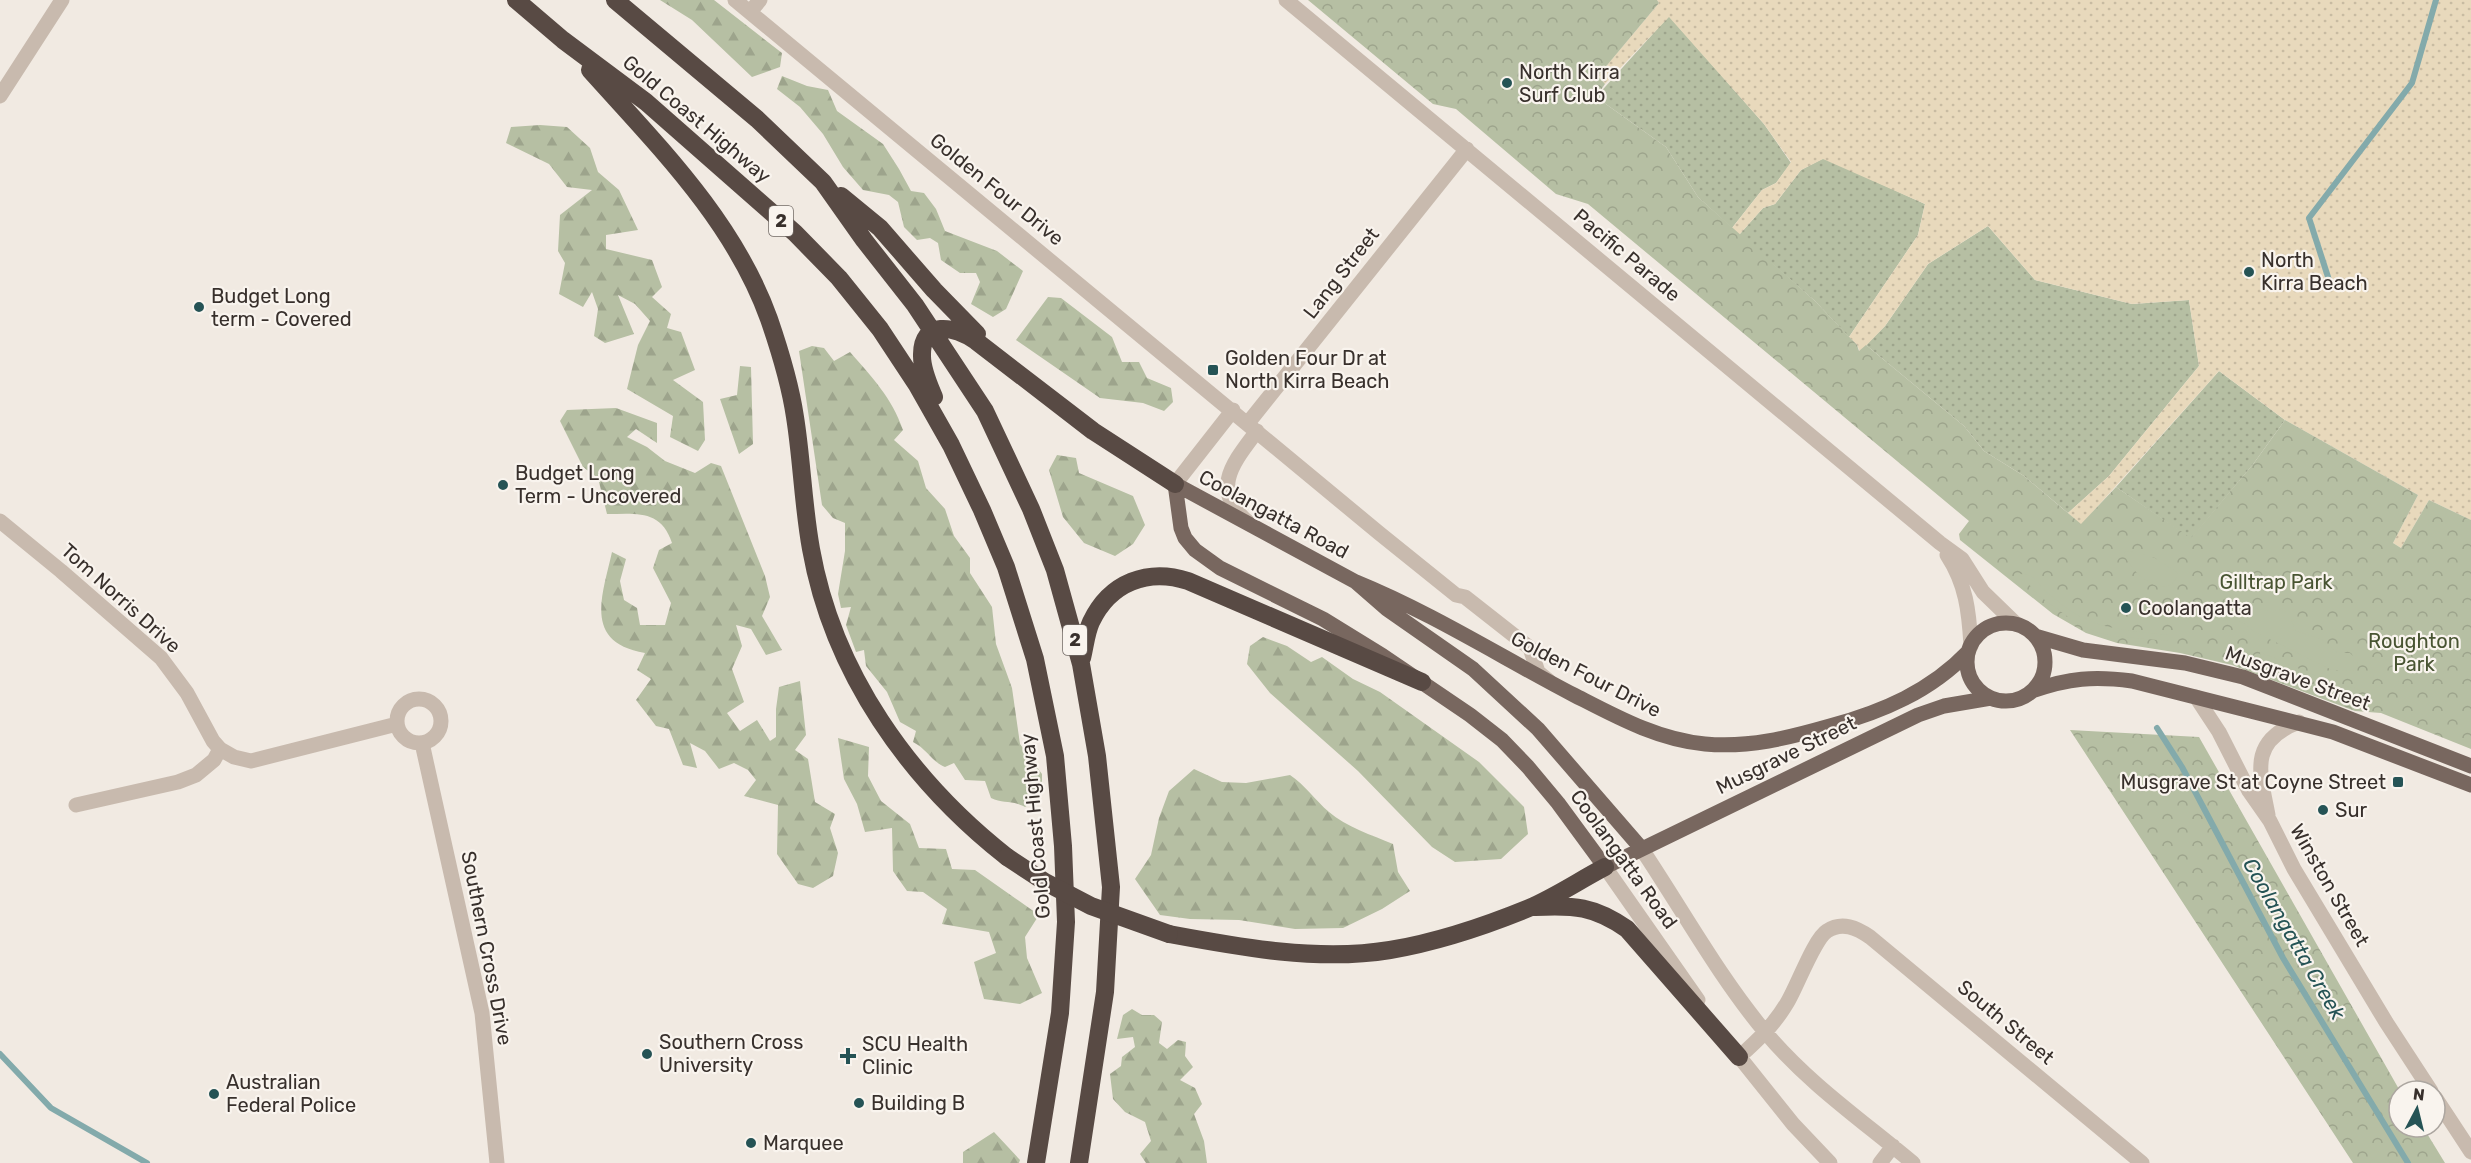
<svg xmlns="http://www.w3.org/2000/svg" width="2471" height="1163" viewBox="0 0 2471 1163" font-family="Rubik,sans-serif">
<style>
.grass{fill:url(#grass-dots)}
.forest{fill:url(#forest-firs)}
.sand{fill:url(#sand-dots)}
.park{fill:url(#park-crowns)}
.garden{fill:#b6bfa3}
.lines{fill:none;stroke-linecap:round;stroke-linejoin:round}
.stream{stroke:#83aaab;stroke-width:6}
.minor{stroke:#c8baae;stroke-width:15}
.major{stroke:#78675f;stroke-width:15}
.highway{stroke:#584a44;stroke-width:18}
.highway-bridge{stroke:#584a44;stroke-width:18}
.poi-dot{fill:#255355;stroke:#f9f4ee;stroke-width:2}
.labels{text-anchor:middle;stroke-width:4.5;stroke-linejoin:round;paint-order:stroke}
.shield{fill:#f9f4ee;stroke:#726b66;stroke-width:1.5}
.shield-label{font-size:18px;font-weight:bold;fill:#38302c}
.poi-label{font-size:20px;fill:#38302c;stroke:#f9f4ee;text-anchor:start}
.street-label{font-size:20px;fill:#38302c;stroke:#f9f4ee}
.park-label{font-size:20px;fill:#485432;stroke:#f9f4ee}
.water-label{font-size:21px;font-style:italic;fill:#255355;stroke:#f9f4ee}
</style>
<defs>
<pattern id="grass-dots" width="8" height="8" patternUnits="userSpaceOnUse" patternTransform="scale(1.5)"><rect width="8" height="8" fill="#b6bfa3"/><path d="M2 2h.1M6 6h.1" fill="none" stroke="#9da48c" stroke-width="1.8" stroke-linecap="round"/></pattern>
<pattern id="forest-firs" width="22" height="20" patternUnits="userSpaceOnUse" patternTransform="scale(1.5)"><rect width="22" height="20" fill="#b6bfa3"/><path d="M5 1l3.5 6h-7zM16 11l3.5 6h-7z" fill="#9da48c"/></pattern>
<pattern id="sand-dots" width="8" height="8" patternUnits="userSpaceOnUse" patternTransform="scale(1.5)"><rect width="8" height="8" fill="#e8d9bc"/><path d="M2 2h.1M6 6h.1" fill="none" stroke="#c8bba2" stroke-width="1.8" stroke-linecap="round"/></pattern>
<pattern id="park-crowns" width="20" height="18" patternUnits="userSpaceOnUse" patternTransform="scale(1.5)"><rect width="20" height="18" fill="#b6bfa3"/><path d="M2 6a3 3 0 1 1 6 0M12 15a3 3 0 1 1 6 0" fill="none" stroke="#9da48c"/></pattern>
</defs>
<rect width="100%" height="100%" fill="#f1eae2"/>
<path class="grass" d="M1669,16L1764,124L1791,163L1776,183L1762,190L1732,228L1698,197L1666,147L1596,97Z
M1824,158L1925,204L1918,235L1849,337L1815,301L1739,235L1763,208L1775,204L1801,170Z
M1988,226L2035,280L2132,304L2189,300L2199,366L2109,476L2068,513L2024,476L1984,451L1964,426L1866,345L1885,326L1928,264Z
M2219,371L2285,420L2254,463L2191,539L2116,487Z"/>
<path class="forest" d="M660,0H714L782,53L780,67L752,77L692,20Z
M782,76L807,86L828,90L837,111L883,144L899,169L911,191L924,193L936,209L945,231L997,251L1023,271L1006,309L993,317L971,304L980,282L976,273H960L941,260L938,243L930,238L917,240L904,227L898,202L889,195L863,190L843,167L823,134L800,107L777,89Z
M540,125L567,127L590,148L598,172L619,190L638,230L606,235V249L652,260L662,287L652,297L671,314L667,328L681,332L695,370L673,380L703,402L705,440L698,451L670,437L673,416L627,389L638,345L650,321L635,304L618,295L634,334L605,343L594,336L598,309L592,292L583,307L559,294L565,263L558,251L560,215L592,190L567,187L549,164L506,143L511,127Z
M1048,297L1061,298L1112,337L1122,362H1139L1147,378L1171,388L1173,402L1164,411L1143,403L1100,398L1016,340Z
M812,346L824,348L834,361L850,352C872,377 892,398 903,430L894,440L918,461L926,488L945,509L954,536L970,558V573L992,607L996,644L1012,688L1020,744L1042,774V788L1036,800L1025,807C1013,800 1003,804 991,798L985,781L965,780L954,763L945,767C931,761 927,749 913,742L916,731L900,722L887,692L866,666L864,650L856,652L846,625L851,607L841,608L838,594L845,551V523L833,518L822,505L799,351Z
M740,366L751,367L753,444L739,454L720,399L737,395Z
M616,408L657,423V443L636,429L627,437L647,447L665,461L695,473L711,463L721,466L765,576L770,597L762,616L782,650L766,655L751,629L736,625L742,646L732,669L744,702L727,713L740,731L757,720L770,741L776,737V709L779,687L800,681L806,735L795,750L808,759L815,802L835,814L830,828L838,853L833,876L813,888L798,884L777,854L778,805L744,796L756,780L748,770L734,763L719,769L705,751L690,743L697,768L683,765L669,729L656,726L636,700L651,679L637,670L645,653C583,642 602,597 612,552L626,559L620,581L624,600L637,608L640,625H665L671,603L653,568L659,550L672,543C661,509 636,514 607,514L598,478L583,467L560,421L567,410Z
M1057,455L1076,458L1079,473L1133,496L1145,525L1133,544L1115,556L1084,543L1063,517L1049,470Z
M1263,637L1287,646L1311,662L1322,657L1353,679L1380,692L1479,762L1524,807L1528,834L1501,859L1455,862L1432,847L1358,771L1270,693L1247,664L1250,646Z
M838,738L869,747L868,776L881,801L910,824L919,848L946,849L952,869L975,870L1039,915L1025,937L1027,958L1042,993L1020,1004L984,999L974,962L996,953L989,932L942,924L947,909L923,892L907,891L893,871L892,828L865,832L857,804L844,779Z
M1194,769L1222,782L1246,783L1290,775C1305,785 1315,800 1329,812C1346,827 1372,835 1393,844L1398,872L1410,891L1382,909L1343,928L1295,929L1239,920L1190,919L1160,915L1135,879L1151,855L1159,818L1169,791Z
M1132,1009L1142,1015H1154L1162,1022L1159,1043L1167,1049L1178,1040L1186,1042L1185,1056L1193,1067L1180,1080L1195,1088L1202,1104L1194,1114L1204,1141L1207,1163H1146L1140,1154L1151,1141L1145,1122L1125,1112L1113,1099L1110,1074L1121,1066L1122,1057L1135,1047L1133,1037L1117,1039L1123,1015Z
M994,1132L1020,1160L1019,1163H963V1152Z"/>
<path class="sand" d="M1657,0H2471V520L2429,500L2401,548L2393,543L2418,495L2285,420L2219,371L2081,525L2068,513L2109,476L2199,366L2189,300L2132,304L2035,280L1988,226L1928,264L1885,326L1860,352L1857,345L1849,337L1918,235L1925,204L1823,159L1801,170L1775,204L1763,208L1739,235L1732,228L1762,190L1776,183L1791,162L1764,124L1669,17L1605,84L1597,77L1659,3Z"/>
<path class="park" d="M1308,0H1657L1659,3L1598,76L1605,84L1596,97L1666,147L1698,197L1815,301L1857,345L1859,351L1866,345L1964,426L1984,451L2024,476L2081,524L2116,487L2191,538L2254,463L2285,420L2418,495L2393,543L2401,548L2429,500L2471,520V749L2381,713L2355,711L2232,665L2180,653L2117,643L2086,633L2053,614L1960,540L1959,534L1969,521L1588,204L1556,194L1456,109L1433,104Z
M2070,730L2199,737L2400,1091L2399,1127H2423L2445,1163H2353Z"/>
<path class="garden" d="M2134,551L2155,558L2178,573C2169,607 2127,570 2124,552Z
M2020,574C2030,574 2037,578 2041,587C2087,630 2109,628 2168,635V641L2112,636L2096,632L2075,622L2038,595L2027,582L2020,579Z
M2230,595C2250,606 2260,614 2283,609L2289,615L2296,631L2321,639L2338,653H2350L2358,661L2357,671L2332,670L2253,631C2234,611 2229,627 2209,618L2222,613L2225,597Z
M2260,652L2279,660L2275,671L2324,691L2322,698L2261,674Z
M2286,663L2325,680L2358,689L2353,697L2345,699L2341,705L2327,700L2331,689L2284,669Z"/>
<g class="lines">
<path class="stream" d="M2329,280L2309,218L2412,83L2436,0
M2157,728L2182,767L2283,958L2408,1163
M0,1054L51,1108L147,1163"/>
<path class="minor" d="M735,0L1379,533L1456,595L1465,597L1530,648L1538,672L1549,681
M1286,0L1940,543L1962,559L1983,592L2016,624
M750,12L760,0
M0,96L62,0
M1248,423L1467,149
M1175,484L1233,410
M0,521L61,571L161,658L187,693L213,741L220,749L234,757L251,761L397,724
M1249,523C1209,490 1233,463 1257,431
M1947,555C1966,584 1969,611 1971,646
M2196,697L2219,732L2249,791L2270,821L2294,869L2386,1022L2431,1091
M397 721a22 22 0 1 1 44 0a22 22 0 1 1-44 0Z
M422,743L482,1013L497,1163
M76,805L178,782L196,775L214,760L220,749
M2268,815C2260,773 2248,741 2299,722
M1641,848C1682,909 1719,977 1766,1033C1809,1084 1863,1121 1913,1163
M1605,867L1698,1000
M1733,1049L1793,1124L1830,1163
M1739,1057C1757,1041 1774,1025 1787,1003C1797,987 1814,939 1827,931C1842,921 1857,928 1870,937L2142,1163
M2435,1097L2471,1152
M1880,1163L1893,1146"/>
<path class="major" d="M1175,484L1181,528L1185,538L1195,550L1220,568L1323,619L1383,656L1470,715L1502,740L1528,767L1558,803L1605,867L1918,715L1944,706L1991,698
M1175,484L1356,582L1387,609L1473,669L1538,729L1641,848
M1356,582C1432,613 1501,657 1574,695C1615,716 1658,740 1705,744C1749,748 1788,738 1830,726C1882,712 1931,691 1968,652
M1967 662a39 39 0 1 1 78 0a39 39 0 1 1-78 0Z
M2035,636L2083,650L2185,663L2243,677L2471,766
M2032,691C2069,678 2094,676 2132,681L2333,732L2471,785"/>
<path class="highway" d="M516,0L563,40L646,102L795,233L839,278L880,329L917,385L951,445L982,510L1006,567L1035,659L1055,756L1063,846L1066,922L1060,1013L1036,1163
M615,0L757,119L823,182L864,240L915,305L985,411L1031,509L1055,570L1081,664L1097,756L1111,887L1105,992L1079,1163
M590,70C658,146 734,221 769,319C780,351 790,383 795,417C802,461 803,505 811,549C833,673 909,780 1007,857
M841,196L880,228L934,290L977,334
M934,397C929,385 922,370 922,356C921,319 955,326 976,341L1093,431L1175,484
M1082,658C1085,646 1086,633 1091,622C1110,582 1148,568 1188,581L1422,682
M1535,907C1574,905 1594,906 1627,929L1739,1057
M1169,934C1239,947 1318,962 1390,950C1437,942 1485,926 1529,908C1555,897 1580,880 1605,867"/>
<path class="highway-bridge" d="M1007,857L1045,882L1091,906L1169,934"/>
</g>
<g class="poi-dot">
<circle cx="1507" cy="83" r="6"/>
<circle cx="2249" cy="272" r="6"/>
<circle cx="199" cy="307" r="6"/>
<rect x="1207" y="364" width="12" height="12" rx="3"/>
<circle cx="503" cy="485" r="6"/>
<circle cx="2126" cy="608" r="6"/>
<rect x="2392" y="776" width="12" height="12" rx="3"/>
<circle cx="2323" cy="810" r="6"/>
<circle cx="647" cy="1054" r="6"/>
<path d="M845 1047h6v6h6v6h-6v6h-6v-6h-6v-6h6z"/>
<circle cx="214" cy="1094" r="6"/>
<circle cx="859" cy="1103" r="6"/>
<circle cx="751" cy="1143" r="6"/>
</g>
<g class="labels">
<g class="shield">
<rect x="769" y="206" width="24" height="30" rx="4.5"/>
<rect x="1063" y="625" width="24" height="30" rx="4.5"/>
</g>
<g class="shield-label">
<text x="781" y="227">2</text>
<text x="1075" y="646">2</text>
</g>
<g class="poi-label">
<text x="1519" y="79">North Kirra<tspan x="1519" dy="23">Surf Club</tspan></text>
<text x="2261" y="267">North<tspan x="2261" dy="23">Kirra Beach</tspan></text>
<text x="211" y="303">Budget Long<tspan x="211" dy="23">term - Covered</tspan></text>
<text x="1225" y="365">Golden Four Dr at<tspan x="1225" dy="23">North Kirra Beach</tspan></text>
<text x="515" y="480">Budget Long<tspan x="515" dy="23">Term - Uncovered</tspan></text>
<text x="2138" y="615">Coolangatta</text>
<text x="2386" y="789" text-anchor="end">Musgrave St at Coyne Street</text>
<text x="2335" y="817">Sur</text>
<text x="659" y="1049">Southern Cross<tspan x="659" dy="23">University</tspan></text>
<text x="862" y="1051">SCU Health<tspan x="862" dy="23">Clinic</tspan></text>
<text x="226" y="1089">Australian<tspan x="226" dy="23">Federal Police</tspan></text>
<text x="871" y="1110">Building B</text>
<text x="763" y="1150">Marquee</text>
</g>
<g class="street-label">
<text transform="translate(697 119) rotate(40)" y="7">Gold Coast Highway</text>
<text transform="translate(997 189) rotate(39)" y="7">Golden Four Drive</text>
<text transform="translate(1627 255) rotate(40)" y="7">Pacific Parade</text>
<text transform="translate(1341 273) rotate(-52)" y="7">Lang Street</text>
<text transform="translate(1274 514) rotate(28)" y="7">Coolangatta Road</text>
<text transform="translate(121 598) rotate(42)" y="7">Tom Norris Drive</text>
<text transform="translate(1586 674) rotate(27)" y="7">Golden Four Drive</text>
<text transform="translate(2298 678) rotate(20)" y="7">Musgrave Street</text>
<text transform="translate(1786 755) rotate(-26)" y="7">Musgrave Street</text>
<text transform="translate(1035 826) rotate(-95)" y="7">Gold Coast Highway</text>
<text transform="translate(1624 859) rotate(54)" y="7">Coolangatta Road</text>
<text transform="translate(2330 885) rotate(60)" y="7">Winston Street</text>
<text transform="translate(487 948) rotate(79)" y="7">Southern Cross Drive</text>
<text transform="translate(2006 1022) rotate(40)" y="7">South Street</text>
</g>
<g class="park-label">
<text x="2276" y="589">Gilltrap Park</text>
<text x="2414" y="648">Roughton<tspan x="2414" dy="23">Park</tspan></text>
</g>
<g class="water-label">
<text transform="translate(2294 939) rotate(60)" y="7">Coolangatta Creek</text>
</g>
</g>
<g transform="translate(2417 1109) rotate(7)"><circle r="28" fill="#f9f4ee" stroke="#aca6a0" stroke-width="1.5"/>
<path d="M0-4.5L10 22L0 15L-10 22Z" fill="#255355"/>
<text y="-9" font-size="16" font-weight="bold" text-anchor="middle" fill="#38302c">N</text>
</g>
</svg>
